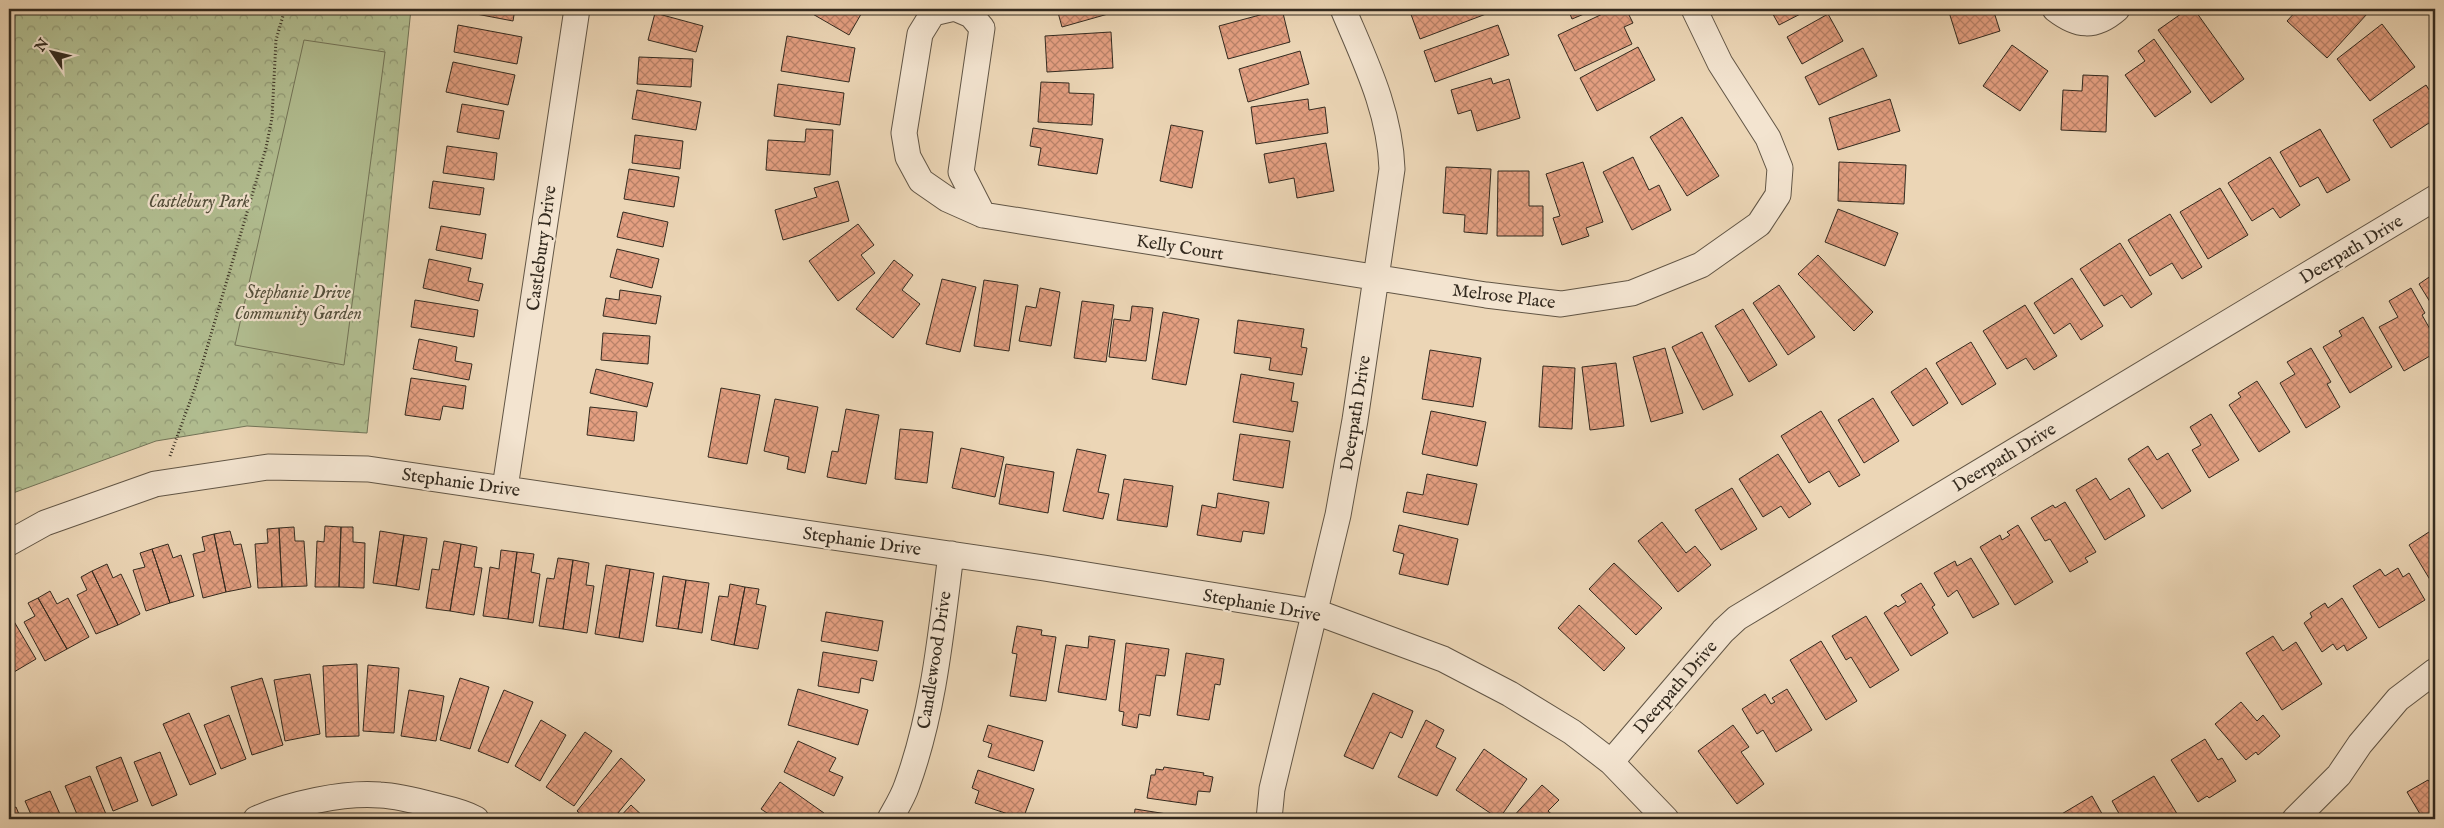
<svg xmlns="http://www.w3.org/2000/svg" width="2444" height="828" viewBox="0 0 2444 828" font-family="'IM FELL English',serif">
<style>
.park{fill:url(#park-crowns);stroke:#727458}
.garden{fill:#b2bf92;stroke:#727458}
.building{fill:url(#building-cross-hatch);stroke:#332a1f}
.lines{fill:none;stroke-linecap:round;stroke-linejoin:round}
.minor-casing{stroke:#615545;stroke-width:27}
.path{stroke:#332a1f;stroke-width:3;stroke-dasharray:1 2.5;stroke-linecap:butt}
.minor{stroke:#f3e4d0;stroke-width:25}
.labels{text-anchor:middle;stroke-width:4.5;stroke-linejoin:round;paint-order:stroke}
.park-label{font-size:18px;font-style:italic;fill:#534f3c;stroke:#f3e4d0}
.street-label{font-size:18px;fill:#332a1f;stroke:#f3e4d0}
</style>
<defs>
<pattern id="park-crowns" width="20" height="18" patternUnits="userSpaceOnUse" patternTransform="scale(1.25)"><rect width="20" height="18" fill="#b2bf92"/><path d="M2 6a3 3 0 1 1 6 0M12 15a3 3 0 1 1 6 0" fill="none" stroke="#919b77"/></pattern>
<pattern id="building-cross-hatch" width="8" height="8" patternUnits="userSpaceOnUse" patternTransform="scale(1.25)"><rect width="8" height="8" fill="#e49f81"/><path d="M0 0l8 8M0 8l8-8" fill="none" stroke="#b98269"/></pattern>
</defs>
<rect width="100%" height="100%" fill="#ecd6b6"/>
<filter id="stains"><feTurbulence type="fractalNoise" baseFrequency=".004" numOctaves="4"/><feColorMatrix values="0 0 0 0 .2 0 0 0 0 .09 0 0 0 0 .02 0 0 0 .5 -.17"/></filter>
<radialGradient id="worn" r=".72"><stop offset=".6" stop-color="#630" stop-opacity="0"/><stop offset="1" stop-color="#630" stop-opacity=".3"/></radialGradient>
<path class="park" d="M9,9H411L367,433L247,426L156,441L13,493L9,486Z"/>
<path class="garden" d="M304,40L385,52L344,365L235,345Z"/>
<path class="building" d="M450,9H515L513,21Z
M804,9H864L849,35Z
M1057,9H1107L1108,14L1062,27Z
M1208,9H1230L1209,14Z
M1282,9L1290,42L1228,59L1219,26Z
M1409,9H1484L1486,14L1420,39Z
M1568,9H1596L1572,19Z
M1613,9H1626L1633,23L1624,27L1632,44L1575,71L1558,35Z
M1770,9H1810L1779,25Z
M1948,9H1993L2000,31L1959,44Z
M2188,9H2194L2244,79L2211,103L2158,30Z
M2298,9H2361L2367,14L2327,58L2287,21Z
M655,13L703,26L696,52L648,40Z
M1828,14L1843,41L1802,64L1787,37Z
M2382,24L2415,67L2370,101L2337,59Z
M458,25L522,37L517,64L454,52Z
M1498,25L1509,55L1435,82L1424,51Z
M1111,32L1113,68L1047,72L1045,36Z
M787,36L855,48L849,82L781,71Z
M2154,39L2191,92L2155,117L2125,75L2145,61L2138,51Z
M2012,45L2048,71L2020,111L1983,86Z
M1638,47L1655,80L1597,111L1580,78Z
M1863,48L1877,76L1819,105L1805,77Z
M1300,51L1309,84L1248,102L1239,69Z
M639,57L693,59L691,87L637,84Z
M453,62L515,75L508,105L446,92Z
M2083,75L2108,76L2106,132L2061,130L2063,90L2082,91Z
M1491,78L1493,84L1509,79L1520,118L1477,131L1471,110L1458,114L1451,90Z
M1041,82L1069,83V93L1094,94L1092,125L1038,122Z
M778,84L844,93L840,125L774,116Z
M2426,85L2435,99V119L2391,148L2373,120Z
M637,90L701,102L696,130L632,119Z
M1308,99L1309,110L1325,107L1328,133L1256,144L1251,107Z
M1890,99L1900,131L1838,150L1829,118Z
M462,104L504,111L499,139L457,132Z
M1682,117L1719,176L1687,196L1650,137Z
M1171,125L1203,131L1192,188L1160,181Z
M1033,128L1103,139L1097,174L1038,165L1041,148L1030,146Z
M806,129L833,130L830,175L766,170L768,140L805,142Z
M2320,129L2350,180L2327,193L2318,177L2300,187L2280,152Z
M635,135L683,141L680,169L632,163Z
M1326,143L1334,191L1297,198L1294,178L1269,183L1264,154Z
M447,146L497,153L494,180L443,173Z
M1633,157L1649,190L1659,185L1671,210L1632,230L1603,172Z
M2270,157L2300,205L2280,218L2273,208L2252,221L2228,183Z
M1583,162L1603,222L1586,228L1589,236L1562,245L1553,218L1560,216L1546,174Z
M1839,162L1906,165L1904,204L1838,201Z
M1446,167L1491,169L1487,234L1464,232L1465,215L1443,213Z
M629,169L679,177L674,207L624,199Z
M1498,171H1529V206H1543V236H1497Z
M433,181L484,188L480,215L429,208Z
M838,181L849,221L783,240L775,210L817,197L814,188Z
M2220,188L2248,235L2208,259L2180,212Z
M1838,209L1898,233L1885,266L1825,242Z
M623,212L668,222L663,247L617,237Z
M2170,214L2202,267L2182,279L2172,263L2150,276L2128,240Z
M858,224L874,245L861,255L875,273L838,301L809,261Z
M441,226L486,234L482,259L436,250Z
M2120,243L2152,294L2131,308L2122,295L2104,306L2080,269Z
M617,249L659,259L652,288L610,277Z
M1818,255L1873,312L1854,331L1798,274Z
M429,259L471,268L468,281L483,284L479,301L423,288Z
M894,260L913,275L902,290L920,304L893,338L856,309Z
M2435,273V310L2419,284Z
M2072,278L2103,326L2081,340L2070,323L2054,334L2034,303Z
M942,279L976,287L960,352L926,344Z
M984,280L1018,285L1009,351L974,346Z
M1779,285L1815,337L1788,355L1753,303Z
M1040,288L1060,292L1051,346L1019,341L1026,306L1036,308Z
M2411,288L2425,313L2422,315L2435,338V353L2404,371L2379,327L2398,317L2389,301Z
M620,290L661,296L656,324L603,316L606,298L619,300Z
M415,300L478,310L474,337L411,327Z
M1082,301L1114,305L1106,362L1074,358Z
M2025,305L2057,356L2034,370L2026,358L2007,369L1983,331Z
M1132,306L1153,308L1146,361L1109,357L1114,319L1130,321Z
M1743,309L1777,365L1749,382L1715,326Z
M1163,312L1199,319L1186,385L1152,379Z
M2363,317L2392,367L2350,393L2323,347L2342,336L2339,331Z
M1238,320L1304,329L1301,347L1307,348L1302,375L1269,370L1271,358L1234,353Z
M1702,332L1733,395L1703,410L1672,347Z
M603,333L650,336L648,364L601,360Z
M419,339L457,347L455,361L472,364L469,380L413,369Z
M1971,342L1996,384L1962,405L1936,363Z
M1665,348L1683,413L1651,422L1633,357Z
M2311,348L2331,382L2327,384L2340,407L2306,428L2280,383L2295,374L2287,362Z
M1430,350L1481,358L1473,407L1422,399Z
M1616,363L1624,426L1590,430L1582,367Z
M1543,366L1575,368L1572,429L1539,427Z
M1926,368L1948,403L1913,426L1891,392Z
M596,369L653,383L647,407L590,393Z
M1241,374L1294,383L1291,401L1298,402L1293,432L1233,422Z
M411,378L466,386L463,409L443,406L440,420L405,415Z
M2257,381L2290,432L2259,452L2229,405L2241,397L2238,393Z
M721,388L760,395L747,464L708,457Z
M1873,398L1899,441L1864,463L1838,420Z
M775,399L818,407L805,473L787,469L789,457L764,451Z
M590,407L637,412L634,441L587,435Z
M846,409L879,415L866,484L827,477L832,451L838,452Z
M1431,411L1486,422L1477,466L1422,454Z
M1821,411L1860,475L1839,487L1829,471L1809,483L1781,436Z
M2211,414L2239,460L2209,478L2192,450L2201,445L2190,427Z
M900,429L933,432L927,483L895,479Z
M1240,434L1290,441L1283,488L1233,480Z
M2148,446L2157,460L2168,453L2191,491L2162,509L2128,459Z
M961,448L1004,457L995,497L952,488Z
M1077,449L1106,455L1098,492L1109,494L1103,519L1063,511Z
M1778,454L1811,504L1789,518L1781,506L1763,517L1739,479Z
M1006,464L1054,472L1048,513L999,504Z
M1427,474L1477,484L1468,525L1403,512L1407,492L1423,495Z
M2096,478L2110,500L2129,488L2145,516L2105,540L2076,490Z
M1124,479L1173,486L1167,527L1117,520Z
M1732,488L1757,529L1721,550L1695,510Z
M1218,493L1269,502L1264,534L1243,531L1241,542L1197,535L1202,505L1216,508Z
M2065,502L2096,552L2085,558L2088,562L2070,572L2050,539L2045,541L2031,518L2053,505L2055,508Z
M1662,522L1686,553L1695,546L1711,565L1678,592L1638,541Z
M1399,525L1458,539L1448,585L1399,574L1404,554L1393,551Z
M2018,525L2053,582L2015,605L1980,547L2000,535L2002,540L2010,535L2007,532Z
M325,526L341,527L339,587H315L317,541L324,542Z
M294,527L295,541H304L307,586L282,587L279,528Z
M341,527H353V542L365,543L364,588L339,587Z
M279,528L282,587L258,588L255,544L268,543L267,529Z
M2435,528V588L2409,545Z
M230,531L234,545L241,544L251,587L226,592L214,534Z
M380,531L404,535L396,586L373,583Z
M214,534L226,592L203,598L193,554L205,551L202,537Z
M404,535L427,538L419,590L396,586Z
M444,541L461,544L450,611L426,608L432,569L439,570Z
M168,544L173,558L181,555L194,596L170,603L152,549Z
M461,544L477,547L474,567L482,568L474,615L450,611Z
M152,549L170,603L146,611L133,570L145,567L140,553Z
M501,550L517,552L508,619L483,616L490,567L499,569Z
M517,552L534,554L531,572L540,574L533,623L508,619Z
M558,558L573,560L563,629L539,626L547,578L554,579Z
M1971,558L1999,604L1973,618L1957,590L1948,597L1934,573L1955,561L1957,566Z
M573,560L589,563L586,585L594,586L587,633L563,629Z
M1614,563L1662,608L1636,635L1589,589Z
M107,564L113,578L121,574L140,614L118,625L92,571Z
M606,565L630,569L619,638L595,634Z
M2398,568L2403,577L2409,573L2425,600L2379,628L2353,586L2380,569L2385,576Z
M630,569L654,573L643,642L619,638Z
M92,571L118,625L96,634L77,595L87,590L81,577Z
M663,576L686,580L678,629L656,626Z
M686,580L709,583L702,633L678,629Z
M1921,583L1935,605L1932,607L1948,633L1911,656L1884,613L1896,605L1898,607L1906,602L1901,595Z
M730,584L745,587L734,645L711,640L719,596L728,597Z
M745,587L759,589L756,604L766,606L758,649L734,645Z
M50,591L57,604L68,598L89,637L67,649L38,598Z
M38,598L67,649L45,661L24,622L35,616L28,603Z
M2342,598L2367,638L2347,651L2344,645L2337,650L2333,644L2322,652L2304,623L2312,617L2310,613L2325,603L2328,608Z
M1579,605L1625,648L1604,671L1558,628Z
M826,612L883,621L878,651L821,641Z
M1866,616L1899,670L1870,688L1851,657L1846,660L1832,636Z
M12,618L36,659L14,672L9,662V619Z
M1017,626L1042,630L1041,635L1056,637L1046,701L1010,696L1017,654L1012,653Z
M1089,636L1115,640L1106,700L1058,692L1066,645L1088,648Z
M2273,636L2283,651L2296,642L2322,684L2282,710L2246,653Z
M1821,641L1857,701L1826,720L1790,660Z
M1126,643L1169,649L1165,676L1156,675L1150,716L1139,714L1137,728L1122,725L1124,712L1119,711Z
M823,652L877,661L873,681L861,678L859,693L818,686Z
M1186,653L1224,659L1220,685L1215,684L1209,720L1177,715Z
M357,664L359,736L326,737L323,666Z
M368,665L399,668L394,733L363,731Z
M310,674L320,734L285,741L274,680Z
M262,678L283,745L252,755L231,687Z
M460,678L489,687L470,749L440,740Z
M798,689L868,710L858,745L788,725Z
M1787,689L1812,730L1776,752L1763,730L1757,734L1742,709L1765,694L1771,704L1775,702L1772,698Z
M409,690L444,696L436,741L401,736Z
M504,690L533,702L508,763L478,751Z
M1373,693L1413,711L1402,738L1390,732L1373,769L1344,756Z
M2241,702L2257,721L2263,715L2280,736L2258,755L2256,752L2246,760L2215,724Z
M189,713L216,774L190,785L163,724Z
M229,715L246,759L221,769L204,725Z
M541,720L566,735L540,781L515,766Z
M1426,720L1444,730L1436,747L1456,758L1437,796L1398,777Z
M988,725L1043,741L1034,771L988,757L992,744L983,741Z
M1733,725L1749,747L1741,752L1764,784L1737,804L1698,751Z
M585,732L612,751L574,806L546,787Z
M2205,739L2218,760L2222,758L2236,781L2209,798L2207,796L2198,802L2171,760Z
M798,741L836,758L829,771L843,777L834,796L784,772Z
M1484,749L1527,779L1499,819L1456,790Z
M160,752L177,795L152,806L134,762Z
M121,757L138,801L113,811L96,767Z
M621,758L645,780L613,819H586L577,811Z
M1164,767L1204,773L1203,775L1213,777L1210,792L1198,791L1196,805L1147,798L1151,775H1155L1156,769L1163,770Z
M978,770L1034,789L1023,819L975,803L979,791L972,788Z
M90,776L108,819H79L65,786Z
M2154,776L2179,817L2175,819H2122L2112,801Z
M2428,780L2435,789V819H2423L2407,792Z
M780,782L824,813L820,819H776L761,809Z
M1542,785L1559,800L1548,811L1557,819H1511Z
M50,791L62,819H33L25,801Z
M2092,796L2105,819H2063L2060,815Z
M631,805L646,819H618Z
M16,807L21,819H9V810Z
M1135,809L1199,819H1134Z"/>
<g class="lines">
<defs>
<path id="minor" d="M950,9L933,13L920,34L904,133L908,157L921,181L947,199L983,215L1486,295L1561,304L1632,293L1701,265L1759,224L1778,195L1780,168L1768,138L1720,63L1694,9
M957,9L971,15L982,28L961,172L983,215
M2055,9C2077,26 2094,29 2117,9
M505,488L577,9
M9,543L45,523L155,484L268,467L368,469L1044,568L1316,612L1443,659L1510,694L1572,732L1611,762L1666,819
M1611,762L1723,631L1737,618L2435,198
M256,819C290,804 343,792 380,795C400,796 421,802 440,807C453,810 465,813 476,819
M890,819C896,808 903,797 907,785C934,711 941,632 951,554
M1269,819L1272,789L1338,515L1355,420L1392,169C1390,111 1365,61 1343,9
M2295,819L2339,775L2360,744L2398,699L2435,671"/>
</defs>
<use href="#minor" class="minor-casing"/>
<path class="path" d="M170,456L196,385L266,148L272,118L276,40L285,9"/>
<use href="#minor" class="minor"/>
</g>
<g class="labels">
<g class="park-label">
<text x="199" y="207">Castlebury Park</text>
<text x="298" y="298">Stephanie Drive<tspan x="298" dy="21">Community Garden</tspan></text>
</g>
<g class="street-label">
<text transform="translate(1180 247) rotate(9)" y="6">Kelly Court</text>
<text transform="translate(541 248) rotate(-82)" y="6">Castlebury Drive</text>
<text transform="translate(2351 249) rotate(-31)" y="6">Deerpath Drive</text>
<text transform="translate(1504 296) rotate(7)" y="6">Melrose Place</text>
<text transform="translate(1355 413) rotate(-81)" y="6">Deerpath Drive</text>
<text transform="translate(2004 457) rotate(-31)" y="6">Deerpath Drive</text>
<text transform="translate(461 482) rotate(8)" y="6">Stephanie Drive</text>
<text transform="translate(862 541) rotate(8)" y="6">Stephanie Drive</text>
<text transform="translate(1262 605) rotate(10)" y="6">Stephanie Drive</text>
<text transform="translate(934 660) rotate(-81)" y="6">Candlewood Drive</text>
<text transform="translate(1675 687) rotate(-49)" y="6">Deerpath Drive</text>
</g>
</g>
<rect width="2444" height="828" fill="none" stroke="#ecd6b6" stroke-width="30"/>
<rect x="10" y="10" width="2424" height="808" fill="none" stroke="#332a1f" stroke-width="2.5"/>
<rect x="15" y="15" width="2414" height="798" fill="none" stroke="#332a1f"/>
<g transform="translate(52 52) rotate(305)" stroke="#f3e4d0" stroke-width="4" paint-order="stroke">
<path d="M0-4L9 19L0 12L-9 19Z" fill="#332a1f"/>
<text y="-8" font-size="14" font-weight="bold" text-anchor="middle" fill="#332a1f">N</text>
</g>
<rect width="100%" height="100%" filter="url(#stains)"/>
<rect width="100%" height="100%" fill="url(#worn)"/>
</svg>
